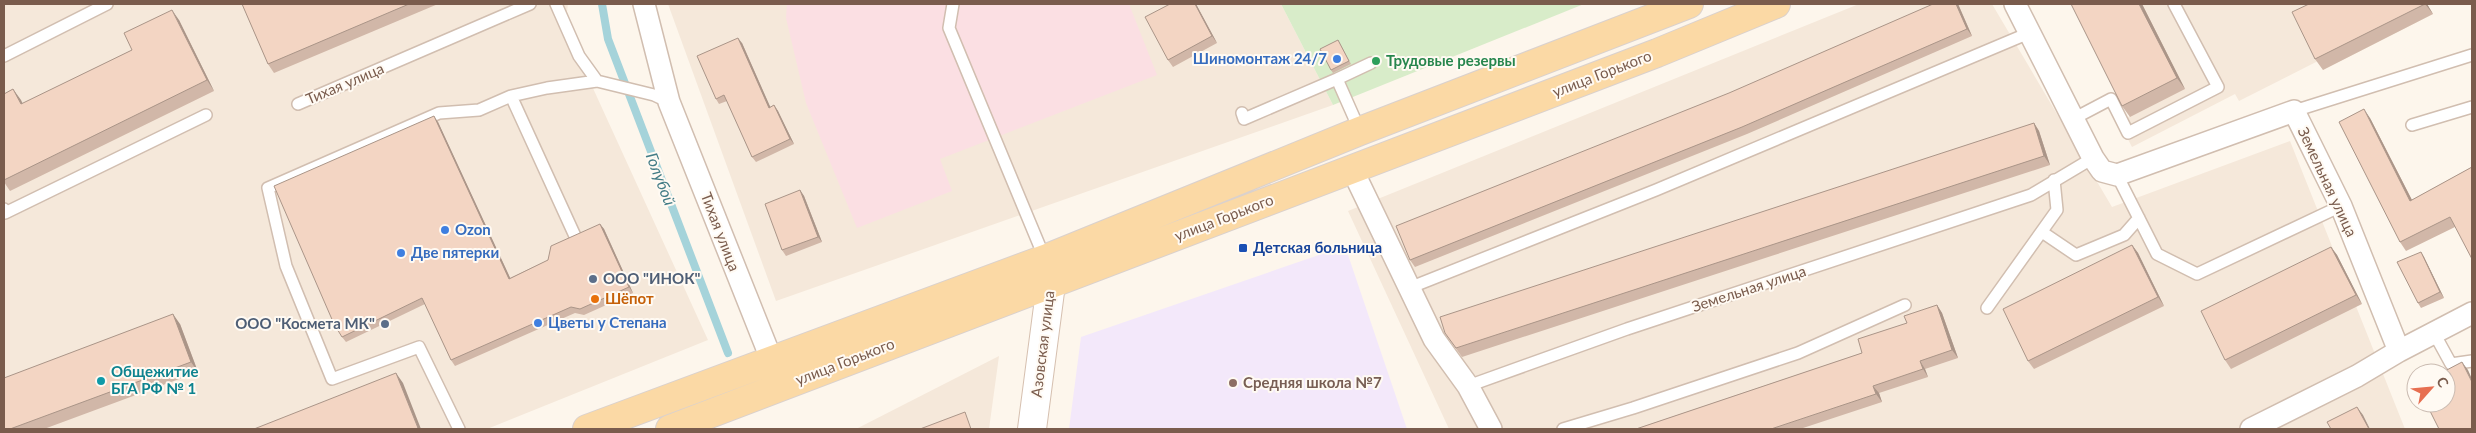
<svg xmlns="http://www.w3.org/2000/svg" width="2476" height="433" viewBox="0 0 2476 433" font-family="Lato,sans-serif">
<style>
.residential{fill:#f5e8da}
.education{fill:#f3e8fa}
.medical{fill:#fbdfe3}
.green{fill:#d8ecc9}
.lines{fill:none;stroke-linecap:round;stroke-linejoin:round}
.stream{stroke:#a5d3da;stroke-width:8}
.service-casing{stroke:#d1beb0;stroke-width:14}
.minor-casing{stroke:#d1beb0;stroke-width:24}
.secondary-casing{stroke:#d6c0b0;stroke-width:30}
.primary-casing{stroke:#dad1cd;stroke-width:30}
.service{stroke:#fff;stroke-width:11}
.minor{stroke:#fff;stroke-width:21}
.secondary{stroke:#fff;stroke-width:28}
.primary{stroke:#fbd9a5;stroke-width:28}
.wall{fill:#d1b7a8}
.shaded-wall{fill:#aa9588}
.building{fill:#f3d5c3;stroke:#aa9588}
.shop-dot{fill:#3f7fe0;stroke:#fffaf3;stroke-width:2}
.leisure-dot{fill:#2e9e5b;stroke:#fffaf3;stroke-width:2}
.transit-dot{fill:#1a4fb4;stroke:#fffaf3;stroke-width:2}
.service-dot{fill:#5c6f8a;stroke:#fffaf3;stroke-width:2}
.food-dot{fill:#e8710a;stroke:#fffaf3;stroke-width:2}
.culture-dot{fill:#0f9aa8;stroke:#fffaf3;stroke-width:2}
.education-dot{fill:#8d6e63;stroke:#fffaf3;stroke-width:2}
.labels{text-anchor:middle;stroke-width:4;stroke-linejoin:round;paint-order:stroke}
.shop-label{font-size:15px;font-weight:bold;fill:#366cbe;stroke:#fffaf3;text-anchor:start}
.leisure-label{font-size:15px;font-weight:bold;fill:#27864d;stroke:#fffaf3;text-anchor:start}
.street-label{font-size:15px;fill:#7a5c4d;stroke:#fffaf3}
.transit-label{font-size:15px;font-weight:bold;fill:#164399;stroke:#fffaf3;text-anchor:start}
.service-label{font-size:15px;font-weight:bold;fill:#4e5e75;stroke:#fffaf3;text-anchor:start}
.food-label{font-size:15px;font-weight:bold;fill:#c56008;stroke:#fffaf3;text-anchor:start}
.culture-label{font-size:15px;font-weight:bold;fill:#0d838f;stroke:#fffaf3;text-anchor:start}
.education-label{font-size:15px;font-weight:bold;fill:#785e54;stroke:#fffaf3;text-anchor:start}
.water-label{font-size:16px;font-style:italic;fill:#437c86;stroke:#fffaf3}
</style>
<rect width="100%" height="100%" fill="#fdf6ec"/>
<path class="residential" d="M4,4H568L565,27L708,340L487,429H4Z
M668,4H1281L1333,105L776,301Z
M1859,4H1992L2112,207L2290,141L2405,429H1449L1348,211Z
M2073,4H2427L2433,14L2323,70L2318,61L2239,101L2235,94L2132,147L2119,122L2130,116Z
M999,356L989,429H856Z"/>
<path class="education" d="M1345,246L1407,429H1069L1081,337Z"/>
<path class="medical" d="M787,4H1129L1157,75L940,159L952,191L857,228L806,103L786,18Z"/>
<path class="green" d="M1281,4H1584L1333,105Z"/>
<g class="lines">
<path class="stream" d="M602,4L608,39L728,353"/>
<defs>
<path id="service" d="M556,4L579,56L597,81L654,95L669,102
M953,4L949,28L1045,259
M4,56L107,4
M511,96L575,236
M298,104L530,4
M2294,111L2472,55
M1242,113L1244,119L1337,79
M2073,119L2111,99L2128,133L2218,87L2174,4
M2412,125L2472,107
M1360,131L1337,79L1371,63
M2117,175L2157,254L2197,274L2341,206
M4,209L5,213L206,115
M2042,232L2076,255L2124,235L2139,218
M1409,288L1656,190L2029,33
M1987,308L2057,210L2054,180
M2434,333L2451,364L2472,361
M1468,386L1627,329L2031,195L2093,158
M459,429L419,347L332,379L286,266L268,188L439,113L479,110L511,96L547,88L597,81
M1563,429L1633,408L1798,353L1905,305"/>
<path id="minor" d="M644,4L669,102L772,361
M2015,4L2093,158L2102,171L2117,175L2294,111L2341,206L2399,351
M1352,169L1434,339L1468,386L1491,429
M2251,429L2357,376L2399,351L2472,313"/>
<path id="secondary" d="M1032,429L1051,284L1046,263"/>
<path id="primary" d="M587,429L1045,259L1360,131L1689,4
M670,429L1657,53L1776,4"/>
</defs>
<use href="#service" class="service-casing"/>
<use href="#minor" class="minor-casing"/>
<use href="#secondary" class="secondary-casing"/>
<use href="#primary" class="primary-casing"/>
<use href="#service" class="service"/>
<use href="#minor" class="minor"/>
<use href="#secondary" class="secondary"/>
<use href="#primary" class="primary"/>
</g>
<path class="wall" d="M242,4H438L274,73L268,64Z
M1170,4H1196L1217,43L1173,67L1168,60Z
M1958,4L1972,36L1747,134L1415,267L1410,260Z
M2142,4L2185,89L2130,117L2122,106Z
M2309,4H2427L2433,14L2323,70L2315,59Z
M179,20L214,91L10,191L4,182V94L13,89L22,104L132,50Z
M1338,40L1351,64L1333,73L1331,70Z
M742,43L770,107L774,105L778,111L794,144L756,162L752,157L727,101L719,104L716,99Z
M2370,118L2412,200L2472,167L2455,227L2406,251L2400,242Z
M438,122L510,278L548,260L600,224L604,229L633,293L584,315L575,313L455,366L451,360L425,304L346,342L342,337Z
M2034,123L2039,131L2050,165L1462,357L1445,333Z
M800,190L804,196L822,242L786,256L782,250Z
M2132,245L2138,253L2164,306L2034,369L2028,361Z
M2331,247L2337,255L2362,304L2231,369L2225,360Z
M2421,252L2424,257L2444,298L2421,308L2418,303Z
M1937,305L1942,313L1958,358L1925,369L1928,377L1879,393L1882,402L1800,429H1636L1862,353Z
M180,324L198,372L44,429H4Z"/>
<path class="shaded-wall" d="M1195,4H1196L1217,43L1212,36Z
M1956,4H1958L1972,36L1967,29Z
M2139,4H2142L2185,89L2177,78Z
M2425,4H2427L2433,14Z
M172,10L179,20L214,91L207,80Z
M738,38L742,43L773,113L769,108Z
M13,89L21,100L28,115L21,104Z
M774,105L778,111L794,144L790,139Z
M2364,109L2370,118L2417,210L2410,201Z
M434,116L438,122L513,284L509,279Z
M2034,123L2039,131L2050,165L2044,156Z
M800,190L804,196L822,242L818,237Z
M600,224L604,229L633,293L629,287Z
M2132,245L2138,253L2164,306L2158,297Z
M2331,247L2337,255L2362,304L2356,295Z
M2421,252L2424,257L2444,298L2440,292Z
M1937,305L1942,313L1958,358L1952,350Z
M173,314L180,324L198,372L191,362Z
M1920,361L1925,369L1928,377L1923,369Z
M2462,362L2468,370L2472,379V382Z
M396,373L403,383L421,429H418V428Z
M1873,386L1879,393L1882,402L1876,394Z
M2357,407L2363,415L2370,429H2369Z"/>
<path class="building" d="M242,4H409L268,64Z
M1170,4H1195L1212,36L1168,60L1145,17Z
M1933,4H1956L1967,29L1742,127L1410,260L1396,226L1729,93Z
M2071,4H2139L2177,78L2122,106Z
M2309,4H2425L2315,59L2292,12Z
M172,10L207,80L4,180V94L13,89L21,104L132,50L124,33Z
M738,38L769,108L774,105L790,139L752,157L724,95L716,99L697,56Z
M1338,40L1349,61L1331,70L1320,49Z
M2364,109L2410,201L2472,167V259L2450,217L2400,242L2339,122Z
M434,116L509,279L548,260L551,246L600,224L629,287L580,309L571,307L451,360L422,298L342,337L334,324L274,186Z
M2034,123L2044,156L1456,348L1445,333L1440,317Z
M800,190L818,237L782,250L765,204Z
M2132,245L2158,297L2028,361L2003,309Z
M2331,247L2356,295L2225,360L2201,311Z
M2421,252L2440,292L2418,303L2397,262Z
M1937,305L1952,350L1920,361L1923,369L1873,386L1876,394L1771,429H1636L1862,353L1858,339L1907,323L1904,316Z
M173,314L191,362L10,429H4V378Z
M2462,362L2472,382V429H2439L2426,403H2446V373H2441Z
M396,373L418,428L415,429H254Z
M2357,407L2369,429H2331L2327,422Z
M965,412L971,429H920Z"/>
<g class="shop-dot">
<circle cx="1337" cy="59" r="5"/>
<circle cx="445" cy="230" r="5"/>
<circle cx="401" cy="253" r="5"/>
<circle cx="538" cy="323" r="5"/>
</g>
<circle class="leisure-dot" cx="1376" cy="61" r="5"/>
<rect class="transit-dot" x="1238" y="243" width="10" height="10" rx="2.5"/>
<g class="service-dot">
<circle cx="593" cy="279" r="5"/>
<circle cx="385" cy="324" r="5"/>
</g>
<circle class="food-dot" cx="595" cy="299" r="5"/>
<circle class="culture-dot" cx="101" cy="381" r="5"/>
<circle class="education-dot" cx="1233" cy="383" r="5"/>
<g class="labels">
<g class="shop-label">
<text x="1327" y="64" text-anchor="end">Шиномонтаж 24/7</text>
<text x="455" y="235">Ozon</text>
<text x="411" y="258">Две пятерки</text>
<text x="548" y="328">Цветы у Степана</text>
</g>
<g class="leisure-label">
<text x="1386" y="66">Трудовые резервы</text>
</g>
<g class="street-label">
<text transform="translate(1602 74) rotate(-21)" y="5">улица Горького</text>
<text transform="translate(345 84) rotate(-23)" y="5">Тихая улица</text>
<text transform="translate(2327 182) rotate(65)" y="5">Земельная улица</text>
<text transform="translate(1224 218) rotate(-21)" y="5">улица Горького</text>
<text transform="translate(720 232) rotate(69)" y="5">Тихая улица</text>
<text transform="translate(1749 289) rotate(-18)" y="5">Земельная улица</text>
<text transform="translate(1043 344) rotate(-83)" y="5">Азовская улица</text>
<text transform="translate(845 362) rotate(-21)" y="5">улица Горького</text>
</g>
<g class="transit-label">
<text x="1253" y="253">Детская больница</text>
</g>
<g class="service-label">
<text x="603" y="284">ООО "ИНОК"</text>
<text x="375" y="329" text-anchor="end">ООО "Космета МК"</text>
</g>
<g class="food-label">
<text x="605" y="304">Шёпот</text>
</g>
<g class="culture-label">
<text x="111" y="377">Общежитие<tspan x="111" dy="17">БГА РФ № 1</tspan></text>
</g>
<g class="education-label">
<text x="1243" y="388">Средняя школа №7</text>
</g>
<g class="water-label">
<text transform="translate(661 179) rotate(69)" y="6">Голубой</text>
</g>
</g>
<rect width="2476" height="433" fill="none" stroke="#7a5c4d" stroke-width="10"/>
<g transform="translate(2431 388) rotate(63)"><circle r="24" fill="#fffaf3" stroke="#cabbb1"/>
<path d="M0-4L9 19L0 12L-9 19Z" fill="#e76f51"/>
<text y="-8" font-size="14" font-weight="bold" text-anchor="middle" fill="#7a5c4d">С</text>
</g>
</svg>
